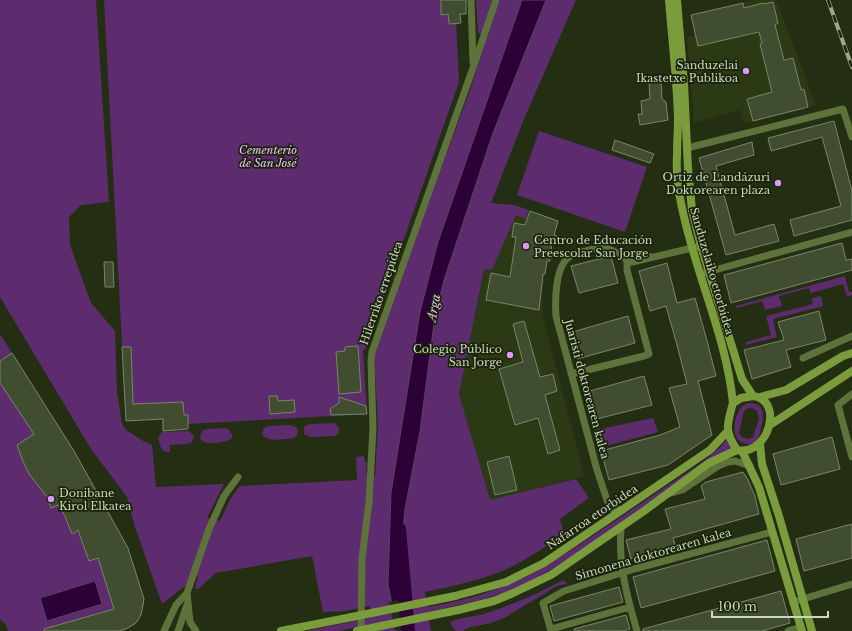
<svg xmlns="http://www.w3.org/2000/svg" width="852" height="631" viewBox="0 0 852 631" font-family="'Libre Baskerville',serif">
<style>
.built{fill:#2c3915}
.green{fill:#5c2c6e;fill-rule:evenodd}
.water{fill:#2b0138;stroke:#5c4162}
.pier{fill:#242e12}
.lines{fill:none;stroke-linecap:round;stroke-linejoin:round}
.river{stroke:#2b0138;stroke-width:14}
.building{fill:#414d30;stroke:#798667}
.minor{stroke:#5e733b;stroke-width:7}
.secondary{stroke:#7b9c3d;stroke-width:8}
.rail-casing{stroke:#9da591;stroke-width:4}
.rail{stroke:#1a2408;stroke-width:2.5;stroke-dasharray:8;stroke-linecap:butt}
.secondary-bridge{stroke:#7b9c3d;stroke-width:8}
.poi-dot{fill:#db99f5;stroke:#1a2408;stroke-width:1.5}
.labels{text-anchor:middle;stroke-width:3.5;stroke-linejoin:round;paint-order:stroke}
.poi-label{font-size:11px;fill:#ced5c4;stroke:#1a2408;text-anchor:end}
.park-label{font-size:11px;font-style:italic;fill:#ebc0fd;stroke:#1a2408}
.street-label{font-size:11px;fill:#ced5c4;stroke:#1a2408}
.water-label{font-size:12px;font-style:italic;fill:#e8bcf9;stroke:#1a2408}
</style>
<rect width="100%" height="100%" fill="#242e12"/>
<path class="built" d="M755,0H776L816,105L744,124L740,110L694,123L687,37L695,35L691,15Z
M516,215L529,220L541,233L557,236L556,243L551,242L550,248H552L550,261H547L542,293L543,316L584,476L489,501L459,394L484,269L492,270Z"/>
<path class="green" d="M0,0H96L109,202L81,205L69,217L70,245L91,303L115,331L117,392L122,424L126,430L143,441L152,445L156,487L224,484L207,518L220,521L231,498L240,486L357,480L356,457L364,456L365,462H367L366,473L375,476L378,424L374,355L415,238L468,96L499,0H522L438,242L420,312L391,493L388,584L394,613L406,611L398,576L405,509L420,431L435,316L444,280L493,133L546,0H576L524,119L491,203L514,205L529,210L526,219L516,215L492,270L484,269L459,394L490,500L576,479L589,498L560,519L564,534C546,546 528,559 509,568C482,580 453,586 425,592L427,607C461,602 497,591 528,576C541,570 553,561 565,554C596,534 627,513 658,492C679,477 712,459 727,439L734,450L682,479L585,548L531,582L506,592L484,599L428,612L431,631H410L407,617L395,619L397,631H371V624L338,631H306L371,618L370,606L345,611L323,612L312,556L216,573L198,589H195L198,576L162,604L135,527L127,497L91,449L0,297Z
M104,0H455L459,82L365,350H363L367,414L188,424V429L163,431L162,419L126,421Z
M476,0H494L482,33L480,34L478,32Z
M539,131L647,167L625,232L517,195Z
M845,276L849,292H852V295L847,297L843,284L811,293L809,288L779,296L782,306L765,310L762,301L737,308L736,306Z
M821,296L823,306L773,319L777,337L746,345V342L771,335L766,316L813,304L812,298Z
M0,334L74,451L128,548L144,599V604L141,615L136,623L128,628L119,631H8L6,625L0,619Z
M749,403C766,403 764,416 761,428C760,433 759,439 755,442C752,445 747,445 743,443C730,439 734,416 741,408C743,405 746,404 749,403ZM750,407L757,411L759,419L753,437L747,439L741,436L739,432L744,411Z
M653,418L658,432L602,447L595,430Z
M334,423L339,428V432L335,436L310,437L304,434V427L309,424Z
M291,425L296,427L298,430L297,435L294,438C284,439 267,443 262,434L264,428L268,426Z
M227,428L232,434V438C228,442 209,445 204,442C201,441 201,440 200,437L202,431L206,429Z
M189,431L194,436L192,442L187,444L170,445V452H165L161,448L158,438L162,432Z
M563,580L566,582L567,585L564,584L557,586L504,618L491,623L471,627L462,631H457L452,627L451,622C461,617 473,617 484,614C511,605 538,594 563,580Z"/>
<path class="water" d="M522,0H546L493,133L444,280L435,316L420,431L405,509L398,576L410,631H397L388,584L391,493L420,312L438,242Z
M95,581L102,604L47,621L40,598Z"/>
<path class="pier" d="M405,598L411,628L395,631L389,602Z"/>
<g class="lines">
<path class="river" d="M399,529L408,631"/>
</g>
<path class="building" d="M441,0H466V14H460L461,23L449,24L448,14L441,15Z
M773,2L778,23L775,25L784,60L793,58L801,90L804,89L808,107L753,121L747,99L772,92L760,44L762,43L759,32L698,46L691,15L743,3L744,8L763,3V4Z
M661,80L662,99L666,102L668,120L640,125L638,114H642L641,101L650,99L649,82Z
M834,121L852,191V220L794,236L790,220L841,206L822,137L771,151L768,138Z
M615,140L654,154L650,163L612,150Z
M752,142L754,155L716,166L735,235L774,224L779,241L726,255L699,158Z
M530,211L558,221L554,235L557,236L556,243L552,242L550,261H547L545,274H543L539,310L486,300L491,273L510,277L516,237H512L514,223L525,225Z
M842,243L846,260L852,259V270L731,303L724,275Z
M611,256L618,283L579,293L571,266Z
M104,262H113L114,287H105Z
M667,263L677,303L695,298L706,337L716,376L698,381L712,435L668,465L609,480L601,451L660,435L680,427L669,388L687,384L677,345L666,306L650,311L639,271Z
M819,311L826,340L786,350L791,367L752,379L744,350L784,340L778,322Z
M628,316L635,343L577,359L569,333Z
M524,321L540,377L553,374L557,391L545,395L560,450L548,454L538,418L515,425L499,369L523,362L513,324Z
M358,346L361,392L339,394L336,352L345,351V347Z
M122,347H131L133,404L183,402L184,415H188V429L163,431V419L126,421Z
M12,353L74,451L128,548L144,599L141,615L136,623L128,628L119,631H44V629L114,609L98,558L89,561L78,530L72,534L65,516L58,505L51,508L47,497L29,474L22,459L17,445L34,434L0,383V361Z
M644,376L652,405L593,420L586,392Z
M269,396H277L278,401L294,400L295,412L270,414Z
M339,397L366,406L367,414L331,415L330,409L339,403Z
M832,437L840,469L781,485L773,454Z
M509,456L517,490L495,495L487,462Z
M743,472L748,480L755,496L759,514L673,538L676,548L631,559L626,540L671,529L665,509L705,499L701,486L706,482Z
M852,524V558L804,571L796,539Z
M767,540L775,571L641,608L633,577Z
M619,587L623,602L554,621L550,606Z
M781,591L790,623L762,631H643V629Z
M626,615L630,629L623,631H574V629Z"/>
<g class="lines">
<path class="minor" d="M471,0L473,62
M687,148L843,109L852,137
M704,273L852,232
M803,358L852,336
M571,374L644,356L649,354L627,270V258L630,254H641L651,257
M852,394L838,405L852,457
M668,494L682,490L718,466L728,462L735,461L750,466
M623,510L612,509L608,503L597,470L556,316C555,301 555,267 569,257C573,253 581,252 586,251C594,249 600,247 608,249C618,251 623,260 632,262L701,246
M621,528C618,563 627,597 637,631
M187,593L190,622L196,631
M793,602L852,584
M551,629L630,607
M164,631L176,605L187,593L209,529L224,496L238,477
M178,631L187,605
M361,631L362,559L369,502L373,428L371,361L372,352L473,68L496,0
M551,631L543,603L564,591L634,569L772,532
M788,631L801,627"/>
<path class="secondary" d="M669,0C672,39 677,79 678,118C678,130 677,143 677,155C676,170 678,188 681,203C694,271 726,334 733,403
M677,0L684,84L688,169L692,210L701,246L742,379L753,396
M753,396C785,400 768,457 737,450C724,431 727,424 733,403L741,398Z
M760,397L786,390L843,356L852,353
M770,425L852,371
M760,444L762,464L779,516L812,631
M742,451L759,487L802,631
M455,596L506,582L544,563L710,450L727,432
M458,610L494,601L511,594L551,575L644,511L709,463L737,450
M281,631L352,617"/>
<defs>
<path id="rail" d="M828,0L852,67"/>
</defs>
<use href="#rail" class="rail-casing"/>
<use href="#rail" class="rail"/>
<path class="secondary-bridge" d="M352,617L455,596
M357,631L458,610"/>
</g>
<g class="poi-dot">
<circle cx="746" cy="71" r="4"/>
<circle cx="778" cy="183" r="4"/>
<circle cx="526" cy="246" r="4"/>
<circle cx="510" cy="355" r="4"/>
<circle cx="51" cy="499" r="4"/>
</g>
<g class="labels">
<g class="poi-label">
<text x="738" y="69">Sanduzelai<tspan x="738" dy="13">Ikastetxe Publikoa</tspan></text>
<text x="770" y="181">Ortiz de Landázuri<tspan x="770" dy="13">Doktorearen plaza</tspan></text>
<text x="534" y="244" text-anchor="start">Centro de Educación<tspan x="534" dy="13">Preescolar San Jorge</tspan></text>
<text x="502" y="353">Colegio Público<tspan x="502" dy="13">San Jorge</tspan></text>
<text x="59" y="497" text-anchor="start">Donibane<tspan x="59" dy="13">Kirol Elkatea</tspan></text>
</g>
<g class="park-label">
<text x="268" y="154">Cementerio<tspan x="268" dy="13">de San José</tspan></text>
</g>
<g class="street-label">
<text transform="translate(712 271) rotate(74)" y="4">Sanduzelaiko etorbidea</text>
<text transform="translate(381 293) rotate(-71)" y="4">Hilerriko errepidea</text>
<text transform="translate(587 389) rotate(75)" y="4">Juaristi doktorearen kalea</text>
<text transform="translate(592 517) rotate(-34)" y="4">Nafarroa etorbidea</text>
<text transform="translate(653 554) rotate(-16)" y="4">Simonena doktorearen kalea</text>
</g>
<g class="water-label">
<text transform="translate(434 308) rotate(-80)" y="4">Arga</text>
</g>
</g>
<path d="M712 611v6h116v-6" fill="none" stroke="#ced5c4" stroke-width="2"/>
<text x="718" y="611" font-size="12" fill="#ced5c4" stroke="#1a2408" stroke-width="3" paint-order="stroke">100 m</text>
</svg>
